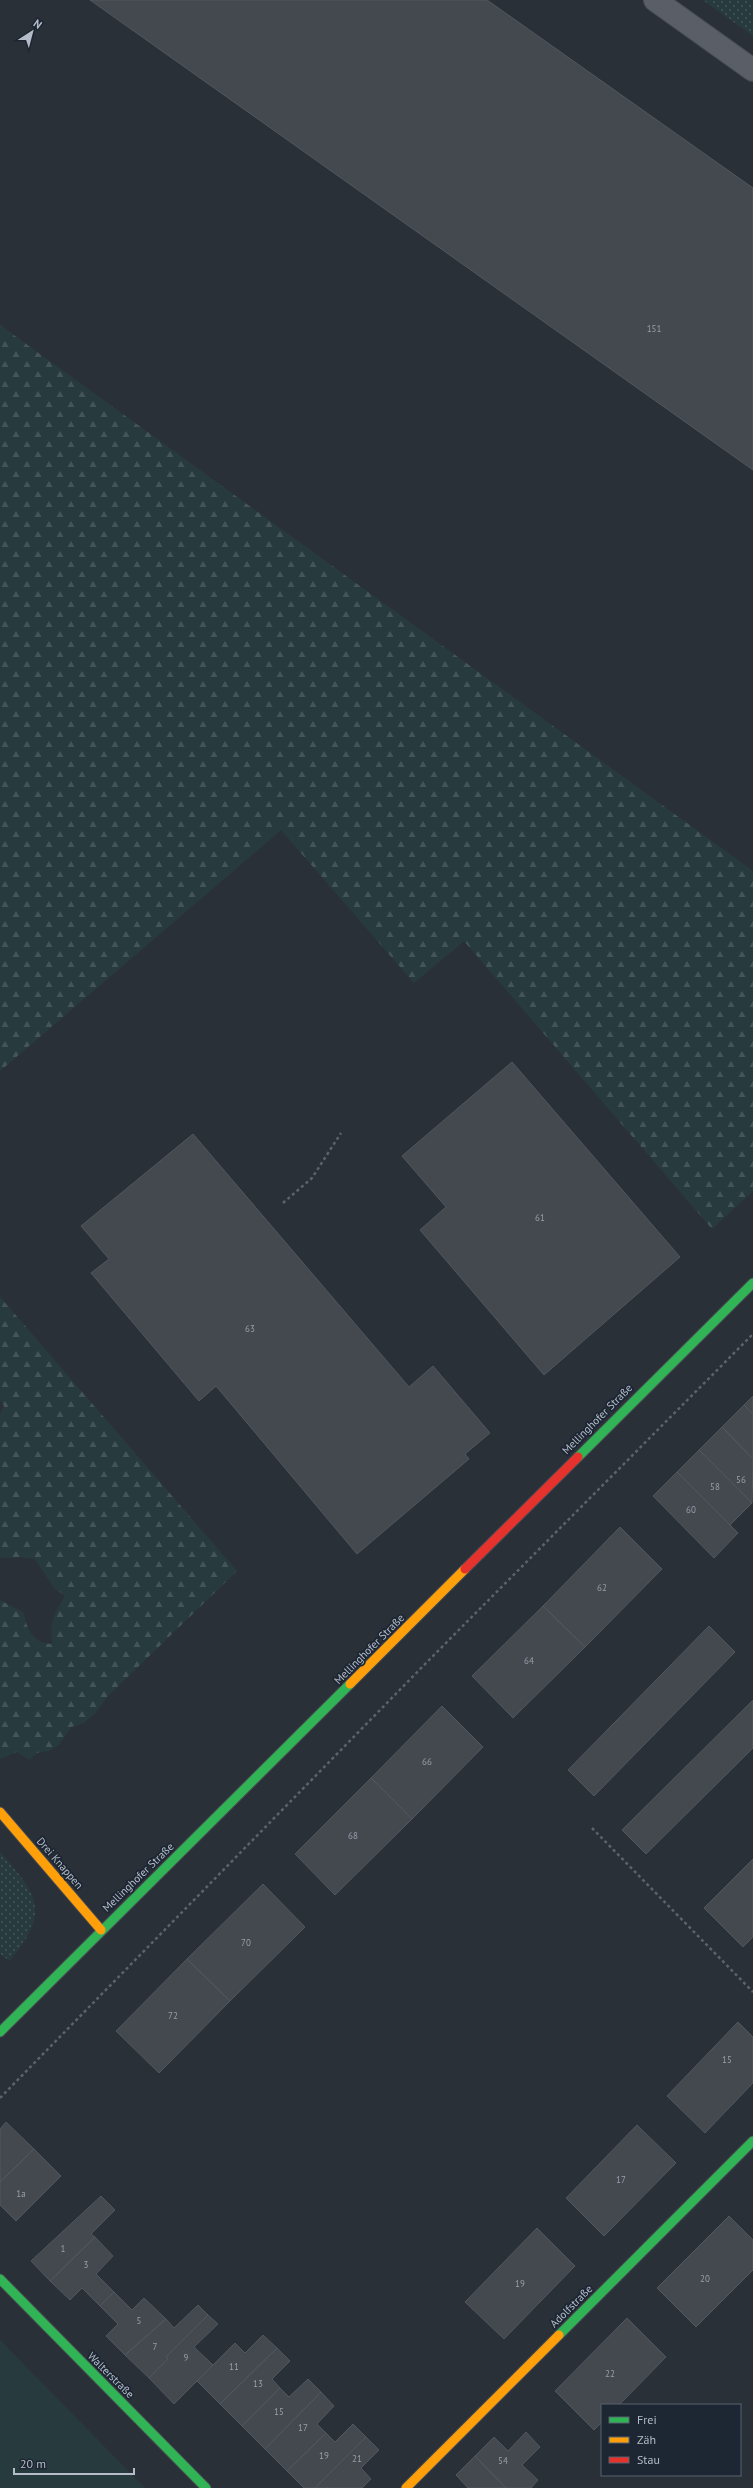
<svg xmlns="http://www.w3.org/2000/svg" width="753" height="2488" viewBox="0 0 753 2488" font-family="'PT Sans',sans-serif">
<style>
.grass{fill:url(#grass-dots)}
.forest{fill:url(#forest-firs)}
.park{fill:#273a3e}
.building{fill:#444950;stroke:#52575f}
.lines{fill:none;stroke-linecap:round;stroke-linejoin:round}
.lane-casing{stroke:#484c53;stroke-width:24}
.fast-casing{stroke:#484c53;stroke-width:11}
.slow-casing{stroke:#484c53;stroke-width:11}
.jam-casing{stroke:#484c53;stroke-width:11}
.path{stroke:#5d636a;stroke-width:2.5;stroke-dasharray:3 3;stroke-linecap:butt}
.lane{stroke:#5a5e66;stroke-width:22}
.fast{stroke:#30b455;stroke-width:9}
.slow{stroke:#ff9f0a;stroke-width:9}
.jam{stroke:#e5322d;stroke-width:9}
.labels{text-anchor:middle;stroke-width:3.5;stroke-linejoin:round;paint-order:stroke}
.number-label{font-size:9px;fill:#989fab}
.street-label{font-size:11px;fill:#b4bcc9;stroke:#1d2633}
</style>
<defs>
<pattern id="grass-dots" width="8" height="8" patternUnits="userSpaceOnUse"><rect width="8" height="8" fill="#273a3e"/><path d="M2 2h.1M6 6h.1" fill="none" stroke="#445559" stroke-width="1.8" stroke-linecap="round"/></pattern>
<pattern id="forest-firs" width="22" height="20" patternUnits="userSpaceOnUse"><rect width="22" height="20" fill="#273a3e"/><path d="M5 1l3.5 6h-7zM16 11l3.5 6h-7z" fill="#445559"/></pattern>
</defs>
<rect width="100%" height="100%" fill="#2a3038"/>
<path class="grass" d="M703,0H753V36Z
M0,1852C39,1896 50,1911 10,1961L0,1954Z"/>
<path class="forest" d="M0,325L753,871V1191L712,1229L464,941L414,983L281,830L0,1071Z
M0,1297L237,1571L108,1696L96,1712L84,1723L71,1727L59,1745L49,1751L37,1753L29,1760L17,1752L0,1759V1600L24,1613C26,1629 34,1644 52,1644C51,1619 52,1618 65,1596L54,1588L35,1559L20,1557L0,1558V1413L4,1406L0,1400Z"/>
<path class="park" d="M0,2340L145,2488H0Z"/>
<path class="building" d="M90,0H487L753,188V470Z
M512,1062L680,1257L544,1375L420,1230L446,1207L402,1156Z
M193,1134L409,1387L433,1366L490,1433L465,1454L469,1459L357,1554L216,1386L199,1401L91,1273L109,1259L81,1226Z
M753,1396V1414L744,1405Z
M744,1405L753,1414V1459L722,1427Z
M722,1427L753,1459L752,1503L699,1450Z
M699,1450L752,1503L730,1525L677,1472Z
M677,1472L738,1533L714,1558L653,1496Z
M620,1527L662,1569L585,1647L543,1606Z
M543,1606L585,1647L513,1718L472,1676Z
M709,1626L735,1652L594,1796L568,1770Z
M753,1700V1748L646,1854L622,1830Z
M442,1706L483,1747L412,1819L371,1778Z
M371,1778L412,1819L335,1895L295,1854Z
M753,1859V1937L743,1947L704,1908Z
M263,1884L305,1927L230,2001L187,1959Z
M187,1959L230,2001L159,2073L116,2031Z
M738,2022L753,2037V2083L705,2133L667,2096Z
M6,2122L34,2149L0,2182V2129Z
M637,2125L676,2163L604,2236L566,2198Z
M34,2149L61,2176L16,2221L0,2205V2182Z
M101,2196L115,2210L91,2234L95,2237L50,2281L31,2261Z
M729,2216L753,2240V2270L696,2327L657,2288Z
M537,2228L575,2266L504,2339L465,2302Z
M95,2237L113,2256L96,2274L114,2292L100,2306L82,2288L70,2300L50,2281Z
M114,2292L132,2310L144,2298L166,2319L125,2355L106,2336L118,2324L100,2306Z
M198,2305L208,2315L166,2357L168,2359L149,2378L125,2355L166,2319L174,2328Z
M208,2315L218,2324L194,2347L213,2365L174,2404L149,2378L168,2359L166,2357Z
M627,2318L666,2357L619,2405H602V2422L594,2430L555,2391Z
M263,2335L277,2348L220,2404L197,2381L235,2343L245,2353Z
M277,2348L290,2361L272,2379L280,2388L242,2426L220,2404Z
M308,2379L321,2392L265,2449L242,2426L280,2388L289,2397Z
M321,2392L334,2406L317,2424L326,2433L287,2471L265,2449Z
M353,2424L366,2437L315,2488H304L287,2471L326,2433L335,2442Z
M526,2432L540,2447L522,2465L538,2480L531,2488H506L475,2456L494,2437L508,2451Z
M366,2437L379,2450L361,2468L371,2479L362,2488H315Z
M475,2456L506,2488H468L456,2475Z"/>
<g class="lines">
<defs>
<path id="lane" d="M655,0L753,70"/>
<path id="fast" d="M578,1457L753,1283
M0,2032L350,1684
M0,2279L206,2488
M559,2335L753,2141"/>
<path id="slow" d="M350,1684L465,1569
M0,1812L101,1930
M406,2488L559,2335"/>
<path id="jam" d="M465,1569L578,1457"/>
</defs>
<use href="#lane" class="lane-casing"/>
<use href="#fast" class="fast-casing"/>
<use href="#slow" class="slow-casing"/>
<use href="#jam" class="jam-casing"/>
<path class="path" d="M283,1203L312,1178L341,1133
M592,1828L753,1992
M0,2098L430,1659L753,1334"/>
<use href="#lane" class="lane"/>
<use href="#fast" class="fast"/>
<use href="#slow" class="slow"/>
<use href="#jam" class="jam"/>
</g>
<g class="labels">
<g class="number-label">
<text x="654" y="332">151</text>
<text x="540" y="1221">61</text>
<text x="250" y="1332">63</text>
<text x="741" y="1483">56</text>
<text x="715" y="1490">58</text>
<text x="691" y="1513">60</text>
<text x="602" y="1591">62</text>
<text x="529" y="1664">64</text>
<text x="427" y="1765">66</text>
<text x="353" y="1839">68</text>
<text x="246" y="1946">70</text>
<text x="173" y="2019">72</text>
<text x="727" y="2063">15</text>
<text x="621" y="2183">17</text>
<text x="21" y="2197">1a</text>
<text x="63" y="2252">1</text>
<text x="86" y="2268">3</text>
<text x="705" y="2282">20</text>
<text x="520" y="2287">19</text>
<text x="139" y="2324">5</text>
<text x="155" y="2350">7</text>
<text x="186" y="2361">9</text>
<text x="234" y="2370">11</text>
<text x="610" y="2377">22</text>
<text x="258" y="2387">13</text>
<text x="279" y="2415">15</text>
<text x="303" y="2431">17</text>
<text x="324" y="2459">19</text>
<text x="357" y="2462">21</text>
<text x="503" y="2464">54</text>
</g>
<g class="street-label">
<text transform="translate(597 1419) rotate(-45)" y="4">Mellinghofer Straße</text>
<text transform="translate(369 1649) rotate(-45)" y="4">Mellinghofer Straße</text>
<text transform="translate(60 1863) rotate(49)" y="4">Drei Knappen</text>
<text transform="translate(138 1877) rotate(-44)" y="4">Mellinghofer Straße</text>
<text transform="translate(571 2306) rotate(-45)" y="4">Adolfstraße</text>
<text transform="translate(111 2375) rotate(45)" y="4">Walterstraße</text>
</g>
</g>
<rect x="601" y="2404" width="140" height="72" fill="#1d2633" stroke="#59626f"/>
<rect x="609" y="2417" width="20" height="6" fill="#30b455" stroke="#59626f"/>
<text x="637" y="2424" font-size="12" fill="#b4bcc9">Frei</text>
<rect x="609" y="2437" width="20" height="6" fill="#ff9f0a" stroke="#59626f"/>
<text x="637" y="2444" font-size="12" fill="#b4bcc9">Zäh</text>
<rect x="609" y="2457" width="20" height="6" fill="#e5322d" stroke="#59626f"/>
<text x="637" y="2464" font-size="12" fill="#b4bcc9">Stau</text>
<g transform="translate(32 32) rotate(36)" stroke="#1d2633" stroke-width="3" paint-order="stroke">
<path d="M0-3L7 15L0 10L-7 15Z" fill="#b4bcc9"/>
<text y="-6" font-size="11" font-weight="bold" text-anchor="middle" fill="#b4bcc9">N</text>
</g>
<path d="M14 2468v6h120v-6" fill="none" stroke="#b4bcc9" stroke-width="2"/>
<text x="20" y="2468" font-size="12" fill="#b4bcc9" stroke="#1d2633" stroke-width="3" paint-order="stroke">20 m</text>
</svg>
